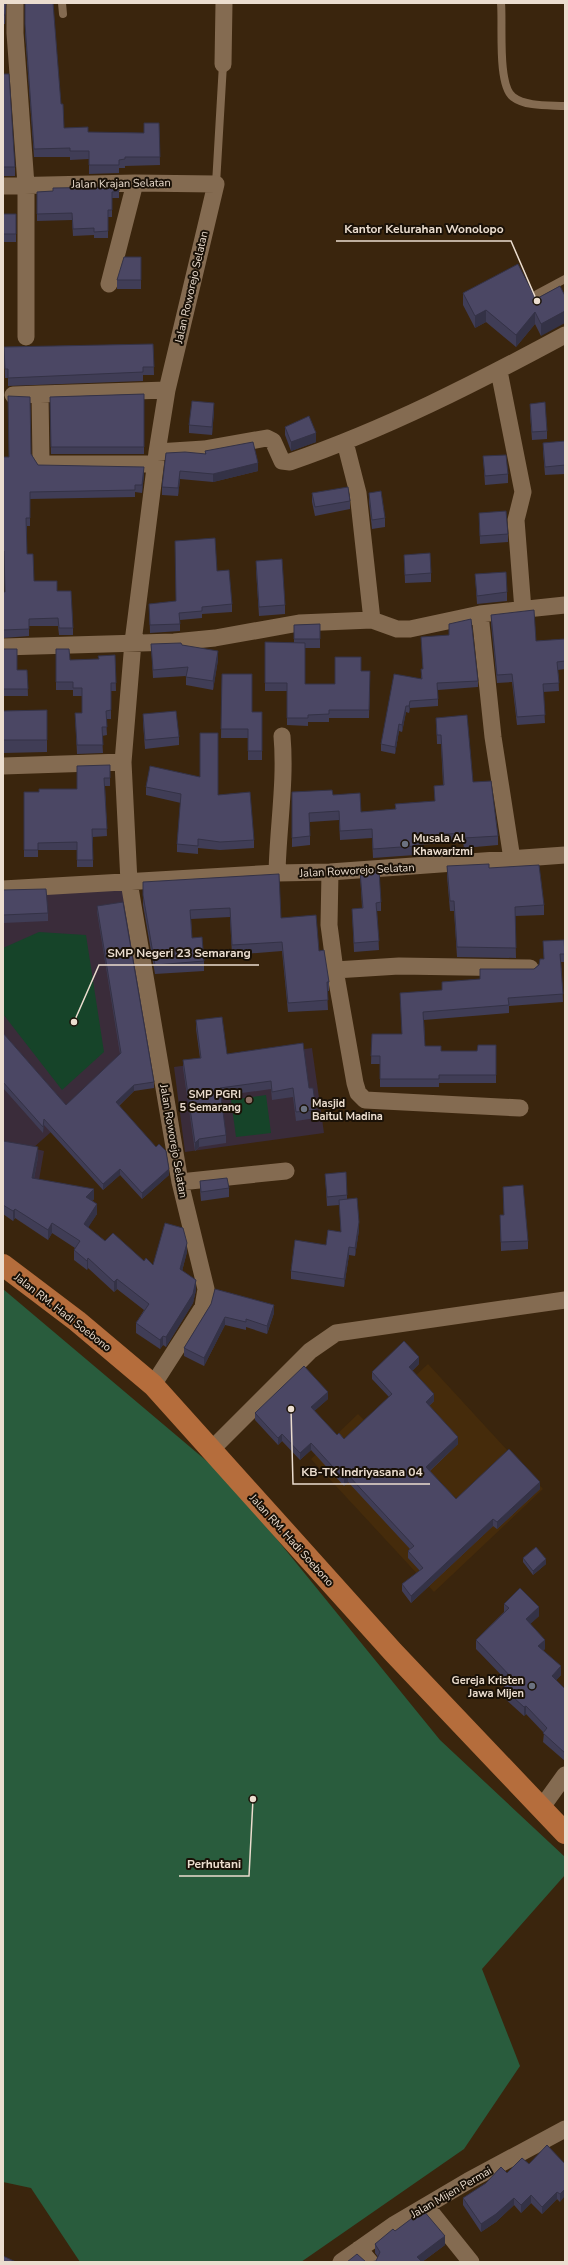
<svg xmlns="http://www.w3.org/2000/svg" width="568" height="2265" viewBox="0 0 568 2265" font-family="'Nunito Sans',sans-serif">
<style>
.built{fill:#452b0b}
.education{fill:#3a2c3a}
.green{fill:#164429}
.forest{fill:#295c3d}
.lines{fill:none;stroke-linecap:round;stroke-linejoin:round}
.lane{stroke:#846b51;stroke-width:8}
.street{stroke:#846b51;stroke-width:17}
.primary{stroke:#b56d3c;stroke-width:22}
.wall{fill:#403d56}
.shaded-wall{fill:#343246}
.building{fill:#4b4764;stroke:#343246}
.worship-dot{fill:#6b7280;stroke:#1a1107;stroke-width:1.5}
.education-dot{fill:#8d6e63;stroke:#1a1107;stroke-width:1.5}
.labels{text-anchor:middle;stroke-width:4;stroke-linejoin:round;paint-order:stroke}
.street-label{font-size:11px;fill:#ebddcf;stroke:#1a1107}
.poi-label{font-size:11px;font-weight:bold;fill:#ebddcf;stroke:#1a1107;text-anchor:start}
.leader{fill:none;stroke:#ebddcf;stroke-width:1.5}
.callout-dot{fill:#ebddcf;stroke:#1a1107;stroke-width:1.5}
.callout-label{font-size:12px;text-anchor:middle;font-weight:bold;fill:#ebddcf;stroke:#1a1107;stroke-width:4;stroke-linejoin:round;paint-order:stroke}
</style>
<rect width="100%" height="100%" fill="#3a250d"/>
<path class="built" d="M428,1364L543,1489L434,1592L311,1459L358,1414L366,1422Z"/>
<path class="education" d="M125,881L151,1060L123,1066L112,1063L70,1101L77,1109L33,1148L44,1151L38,1186L3,1179V891Z
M312,1048L324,1133L185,1152L174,1067Z"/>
<path class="green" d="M39,932L86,935L104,1052L62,1090L3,1014V948Z
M266,1095L271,1133L236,1137L231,1100Z"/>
<path class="forest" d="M3,1289L228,1479L440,1740L565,1857V1875L482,1969L520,2066L464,2149L301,2262H80L31,2188L3,2182Z"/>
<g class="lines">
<path class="lane" d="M62,3L63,14
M501,3C503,23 497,85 513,97C526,107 550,105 565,106
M216,184L223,64
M537,294L565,279"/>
<path class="street" d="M15,3V33L26,185V337
M223,64L224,3
M3,186L135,183L216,184L167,390L157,452L133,642L123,762L129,882L180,1182L206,1289L203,1307L153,1385
M109,284L135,183
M499,371L523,492L516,520L523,610
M13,395L40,394
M345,442L358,493L372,620
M157,452L204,449L267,438L273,441L282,461L290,462C386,429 476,383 565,335
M155,464H43L41,461L40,394L167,390
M480,614L493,737L512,859
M3,647L174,642L215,638L299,623L372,620L397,629H410L480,614L565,605
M3,766L123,762
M330,872L329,925L335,970
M277,873C278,827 286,781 282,736
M3,889L277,873L330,872L565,855
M520,1108L365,1100L358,1093L355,1083L335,970L399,966L530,968
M180,1182L286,1171
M212,1449L310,1351L336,1333L565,1300
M542,1807L565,1775
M426,2206L471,2262
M359,2249L370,2262
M341,2262L395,2224L468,2181L565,2129"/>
<path class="primary" d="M3,1265L77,1321L153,1385L393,1652L565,1833"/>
</g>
<path class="wall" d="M3,3H6L5,24H3Z
M25,3L61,104L64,128L88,132L144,133L159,123L160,165L125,166V168H119V173L89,174V159L70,160V157H34L25,33Z
M3,74L15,167V176H3Z
M119,187V198H112V217H108V238H94V235L73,236L72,220L37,221V192L53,191Z
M3,214H16V242H3Z
M141,257V289H117V280Z
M560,286L541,336L535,324L516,347L486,322L475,328L463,305V293L536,299Z
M153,344L154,375H143V381L8,386V378H5L4,347Z
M144,394V454H51L50,397Z
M530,404L547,431V439L532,440L530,413Z
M214,411L212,435L189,433V425Z
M285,427L316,442L291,451L285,435Z
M565,441V474L545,475L543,451V443Z
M205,451L258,471L213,482L180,479L178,496L162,495V487L166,453L205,454Z
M31,454L38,465L144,474L142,493L135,492V497L30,499V526H27V554L34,581L57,591L73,628V635H59L58,626H29V636L3,638V592H5L4,558H3V457H9Z
M483,456L508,474V483L485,485Z
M312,493L350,501V509L315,516L312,502Z
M369,493L385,518V527L372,529L369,502Z
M479,513L508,534V542L480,544Z
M404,555L431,573V582L405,583Z
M256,561L285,605V614L259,616L256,570Z
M217,571L232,604V612L202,614V618L180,620V631L150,633L149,604L176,601Z
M475,574L507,592V601L477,604Z
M491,615L536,641L565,639V669L558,670L559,691L543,692L545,723L517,725L512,682L497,683L491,623Z
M320,624V648H305V684H335L361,671H370L369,718H329V722H308V726L287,725V691H265V642L294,643V625Z
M421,637L478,681V687L438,690V706L410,708L409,713L406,712L402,732L399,731L395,754L381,751V744L421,679V669H423Z
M151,644L182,645L218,660L213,690L186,685V676L153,678Z
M3,649L17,670H27L28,696H3Z
M56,649L70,660L99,659L115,655L116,691H111V719H106L107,735L102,736L103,753L77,754L75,713H82V696H73V690H56Z
M222,674L252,712H262V760H248V738H221Z
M47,710V752L3,753V711Z
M143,714L179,737V745L145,749L143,723Z
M436,718L473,782L498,836V845L464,848L463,842L415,845V855L373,858L372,838L340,840L339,820L310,822V845L292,847V792L333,795L361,812L395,809V804L435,801L434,786L443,785L441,744H437Z
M110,765V786H105L107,836L93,837V867H77V850H38V857H24V792H39L77,789Z
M146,787L218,795L254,840V848L220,850L198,848V854L177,852V844L181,803L146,795Z
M447,866L489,868L544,905V915L515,916L516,958L457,957L454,911H450L447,876Z
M360,871L381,902V911H377L379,950L354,952L352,909L362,908Z
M143,882L281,918L319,951L329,982V991H327L328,1010L288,1012L282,951L232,955L230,917L191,919L192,938L204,961V971L155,974L143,905Z
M3,890L48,913V921L3,923Z
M97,906L154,1082V1088L134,1091L119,1106L169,1175L142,1199L120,1175L103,1190L44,1125L43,1133L3,1088V1033L66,1105L120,1054L97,912Z
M543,941L565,953V962H561L563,1002L509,1006V1013L424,1020L425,1046L441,1051H477L496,1045V1083H439V1087H380V1064H371L372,1034H402L400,993L442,990V982L480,979V969H534L544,959Z
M196,1020L227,1054L309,1088L316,1110V1118L296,1121L293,1097L272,1100L271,1089L221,1096L226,1135V1143L199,1147L195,1151L183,1068V1060L200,1058L196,1029Z
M3,1141L38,1157L34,1179L94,1199L92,1201L97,1214L88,1227L105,1241L144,1261L153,1265L187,1252L182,1271L196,1290L193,1303L166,1347L163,1345L160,1349L136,1333V1323L144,1310L117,1289L114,1292L88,1268L87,1270L74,1260V1250L75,1248L52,1233L48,1240L15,1218L13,1221L3,1214Z
M325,1174L347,1195V1199L359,1230L355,1256L349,1255L344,1287L291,1279V1271L326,1245L341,1232L339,1205L327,1206Z
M200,1181L229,1188V1197L201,1201L200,1190Z
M503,1187L528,1241V1249L501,1251L500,1215H504Z
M211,1304L274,1313L267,1334L246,1327V1330L225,1325L204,1366L184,1356V1348Z
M419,1364L412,1371L434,1401L429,1406L458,1444L430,1471L456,1499L540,1489L497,1529L493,1526L411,1603L402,1591V1584L420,1571L408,1558V1551L410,1549L348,1482L344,1486L311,1450L300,1460L282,1441L278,1445L255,1420V1413L328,1399L314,1411L337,1435L344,1439L389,1397L372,1379V1372Z
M523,1558L546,1564L533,1575L523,1562Z
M504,1604L539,1616L530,1624L545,1649L543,1650L561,1675L556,1680L565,1689V1761L543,1742L544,1733L526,1714L524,1716L503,1697V1688L508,1682L476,1649V1640L504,1612Z
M529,2164H565L560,2202L557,2199L542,2214L531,2203L521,2213L514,2205L496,2222L481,2232L463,2205V2198L507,2173Z
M395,2231L445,2245L422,2262L376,2261L378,2257L375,2253V2244Z"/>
<path class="shaded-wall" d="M486,310V322L475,328V316Z
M565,311V323L541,336V324Z
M535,312V324L516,347V335Z
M214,403V411L212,435V427Z
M316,433V442L291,451V442Z
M258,463V471L213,482V474Z
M144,467V474L142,493V485Z
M180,471V479L178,496V488Z
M218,651V660L213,690V681Z
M410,701V708L409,713V706Z
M406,706V712L402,732V725Z
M399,724V731L395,754V747Z
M134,1085V1091L116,1108V1102Z
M44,1119V1125L43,1133V1127Z
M199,1139V1147L195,1151V1143Z
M38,1147V1157L32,1188V1178Z
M120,1169V1175L103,1190V1184Z
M169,1169V1175L142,1199V1193Z
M94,1189V1199L86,1206V1197Z
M97,1204V1214L84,1234V1224Z
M15,1209V1218L13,1221V1211Z
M359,1222V1230L355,1256V1248Z
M52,1223V1233L48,1240V1230Z
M187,1243V1252L180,1279V1269Z
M349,1247V1255L344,1287V1279Z
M88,1258V1268L87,1270V1261Z
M117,1279V1289L114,1292V1282Z
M196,1280V1290L193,1303L166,1347V1337Z
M274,1305V1313L267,1334V1326Z
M225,1317V1325L204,1366V1358Z
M163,1336V1345L160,1349V1340Z
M419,1357V1364L409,1374V1367Z
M328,1392V1399L311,1414V1407Z
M434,1394V1401L426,1409V1402Z
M282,1434V1441L278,1445V1438Z
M458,1437V1444L426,1474V1467Z
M311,1443V1450L300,1460V1453Z
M348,1475V1482L344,1486V1479Z
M540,1482V1489L497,1529V1522Z
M493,1519V1526L411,1603V1596Z
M546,1559V1564L533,1575V1571Z
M539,1607V1616L526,1628V1619Z
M545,1640V1649L538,1655V1646Z
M561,1666V1675L552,1685V1676Z
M526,1706V1714L524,1716V1707Z
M565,2189V2196L560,2202V2194Z
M557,2192V2199L542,2214V2207Z
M531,2195V2203L521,2213V2205Z
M514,2198V2205L496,2222L481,2232V2224Z
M445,2236V2245L422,2262L417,2257Z"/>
<path class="building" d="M3,3H6L5,15H3Z
M25,3H53L61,104H63L64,128L88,127V132L144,133V123H159L160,157H125V159L119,160V165H89V151H70V148L34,149L25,24Z
M3,74H9L15,167H3Z
M119,187V191L112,192V210H108V231L94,232V228L73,229L72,213L37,214V192L53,191V188Z
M3,214H16V234H3Z
M124,257H141V280H117Z
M518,264L536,299L560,286L565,296V311L541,324L535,312L516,335L486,310L475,316L463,293Z
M153,344L154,367H143V372L8,378V369H5L4,347Z
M144,394V447H51L50,397Z
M8,396L30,397L31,454L38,465L144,467L142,485H135V490L30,492V518H26L27,554H33L34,581H57V591H71L73,628H59L58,618L29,619V629L3,630V592H5L4,551H3V457H9Z
M192,401L214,403L212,427L189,425Z
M545,402L547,431L532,432L530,404Z
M309,416L316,433L291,442L285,427Z
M565,441V465L545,467L543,443Z
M253,442L258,463L213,474L180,471L178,488L162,487L166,453L185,452L206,454L205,451Z
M506,455L508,474L485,476L483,456Z
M348,487L350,501L315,507L312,493Z
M381,491L385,518L372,520L369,493Z
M506,511L508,534L480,536L479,513Z
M215,538L217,571L229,570L232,604L202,607V611L179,613L180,624L150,625L149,604L176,601L175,541Z
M430,553L431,573L405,575L404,555Z
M282,559L285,605L259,607L256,561Z
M506,572L507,592L477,596L475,574Z
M534,610L536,641L565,639V661L557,662L559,683L543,684L545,715L517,717L512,674L497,675L491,615Z
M471,619L478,681L437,683L438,699L410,701L409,706H406L402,725L399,724L395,747L381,744L394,674L422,679L421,669H423L421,637L449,635V624Z
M320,624V639H294V625Z
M265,642L305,643V684H335V657H361V671H370L369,710H329V714L308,715V718H287V683H265Z
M181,643L182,645L218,651L213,681L186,677L188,667L153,670L151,644Z
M3,649H17V670H27L28,689H3Z
M56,649H69L70,660L99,659L98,656L115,655L116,683H111V710L106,711L107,727H102L103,745H77L75,713H82V688H73V682H56Z
M222,674H252V712H262V751H248V729H221Z
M47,710V740H3V711Z
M176,711L179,737L145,740L143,714Z
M467,715L473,782L491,781L498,836L464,838L463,833L415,836V846L373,849L372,829L340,831L339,811L309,813L310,836L292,838V792L332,790L333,795L360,793L361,812L396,809L395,804L435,801L434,786L444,785L441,735H437L436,718Z
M200,733H218V795L250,792L254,840L220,842L198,839V846L177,844L181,794L146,787L150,766L200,777Z
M110,765V778H104L107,829H92L93,860H77V842L38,843V850H24V792H39V789H77V766Z
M489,864V868L539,865L544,905L515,907L516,948L457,947L454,901H450L447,866Z
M379,870L381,902L376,903L379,941L354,943L352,909L363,908L360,871Z
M279,874L281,918L316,915L319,951L324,950L329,982H327L328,1000L288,1003L282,942L232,945L230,908L190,910L192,938L202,937L204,961L155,965L143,895V882Z
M46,889L48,913L3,915V890Z
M123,902L154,1082L134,1085L116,1102L156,1147L159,1144L166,1151L169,1169L142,1193L120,1169L103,1184L44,1119L43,1127L3,1082V1033L66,1105L121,1053L97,906Z
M564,940L565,954H560L563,994L508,998L509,1005L423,1012L425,1046H441V1051H477L478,1045H496V1075H439V1079H380V1056H371L372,1034H402L400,993L442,990V982L480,979V969H534L539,965L540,959H544L543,941Z
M222,1017L227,1054L303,1043L309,1088H313L316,1110L296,1112L293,1088L272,1092L271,1081L220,1088L226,1135L199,1139L195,1143L183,1060L201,1058L196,1020Z
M3,1141L38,1147L32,1178L94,1189L86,1197L97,1204L84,1224L105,1241L113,1233L144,1261L146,1258L153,1265L165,1223L183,1228L187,1243L180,1269L196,1280L193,1294L166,1337L163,1336L160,1340L136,1323L149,1304L117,1279L114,1282L88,1258L87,1261L74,1250L80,1241L52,1223L48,1230L15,1209L13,1211L3,1205Z
M346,1172L347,1195L327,1197L325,1174Z
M227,1178L229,1188L201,1192L200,1181Z
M523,1185L528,1241L501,1242L500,1215H504L503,1187Z
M357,1198L359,1222L355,1248L349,1247L344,1279L291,1271L295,1240L326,1245L328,1230L341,1232L339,1200Z
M215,1289L274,1305L267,1326L246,1319V1322L225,1317L204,1358L184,1348L211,1304Z
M404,1341L419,1357L409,1367L434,1394L426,1402L458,1437L426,1467L456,1499L509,1449L540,1482L497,1522L493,1519L411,1596L402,1584L423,1568L408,1551L414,1546L348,1475L344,1479L311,1443L300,1453L282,1434L278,1438L255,1413L304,1366L328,1392L311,1407L337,1435L339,1433L344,1439L392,1394L372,1372Z
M536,1547L546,1559L533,1571L523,1558Z
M520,1588L539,1607L526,1619L545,1640L538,1646L561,1666L552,1676L565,1689V1753L543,1733L547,1728L526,1706L524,1707L503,1688L512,1678L476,1640L509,1608L504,1604Z
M547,2145L565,2164V2189L560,2194L557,2192L542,2207L531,2195L521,2205L514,2198L496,2214L481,2224L463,2198L486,2183L501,2167L507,2173L522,2158L529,2164Z
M423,2210L445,2236L417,2257L422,2262H370L376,2261L380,2252L375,2244L393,2229L395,2231Z
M357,2254L366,2262H347Z
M3,2256L16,2262H3Z"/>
<g class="worship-dot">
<circle cx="405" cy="844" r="4"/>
<circle cx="304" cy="1109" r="4"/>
<circle cx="532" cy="1686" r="4"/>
</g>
<circle class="education-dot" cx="249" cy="1100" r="4"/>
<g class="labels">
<g class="street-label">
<text transform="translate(121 183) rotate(-1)" y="4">Jalan Krajan Selatan</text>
<text transform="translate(191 287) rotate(-77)" y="4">Jalan Roworejo Selatan</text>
<text transform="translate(357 870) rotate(-3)" y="4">Jalan Roworejo Selatan</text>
<text transform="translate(174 1141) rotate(80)" y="4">Jalan Roworejo Selatan</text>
<text transform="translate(63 1312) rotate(38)" y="4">Jalan RM. Hadi Soebono</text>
<text transform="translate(292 1540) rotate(48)" y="4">Jalan RM. Hadi Soebono</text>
<text transform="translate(451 2192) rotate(-30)" y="4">Jalan Mijen Permai</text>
</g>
<g class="poi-label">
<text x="413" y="842">Musala Al<tspan x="413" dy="13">Khawarizmi</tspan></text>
<text x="241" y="1098" text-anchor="end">SMP PGRI<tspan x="241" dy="13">5 Semarang</tspan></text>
<text x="312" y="1107">Masjid<tspan x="312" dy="13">Baitul Madina</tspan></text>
<text x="524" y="1684" text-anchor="end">Gereja Kristen<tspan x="524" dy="13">Jawa Mijen</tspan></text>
</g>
</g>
<path class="leader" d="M537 301L511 241H336M74 1022L99 965H259M291 1409L293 1484H430M253 1799L249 1876H179"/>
<g class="callout-dot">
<circle cx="537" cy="301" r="4"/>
<circle cx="74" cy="1022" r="4"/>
<circle cx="291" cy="1409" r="4"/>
<circle cx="253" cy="1799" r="4"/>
</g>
<g class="callout-label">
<text x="424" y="233">Kantor Kelurahan Wonolopo</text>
<text x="179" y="957">SMP Negeri 23 Semarang</text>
<text x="362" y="1476">KB-TK Indriyasana 04</text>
<text x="214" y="1868">Perhutani</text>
</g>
<rect width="568" height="2265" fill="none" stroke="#ebddcf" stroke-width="8"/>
</svg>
